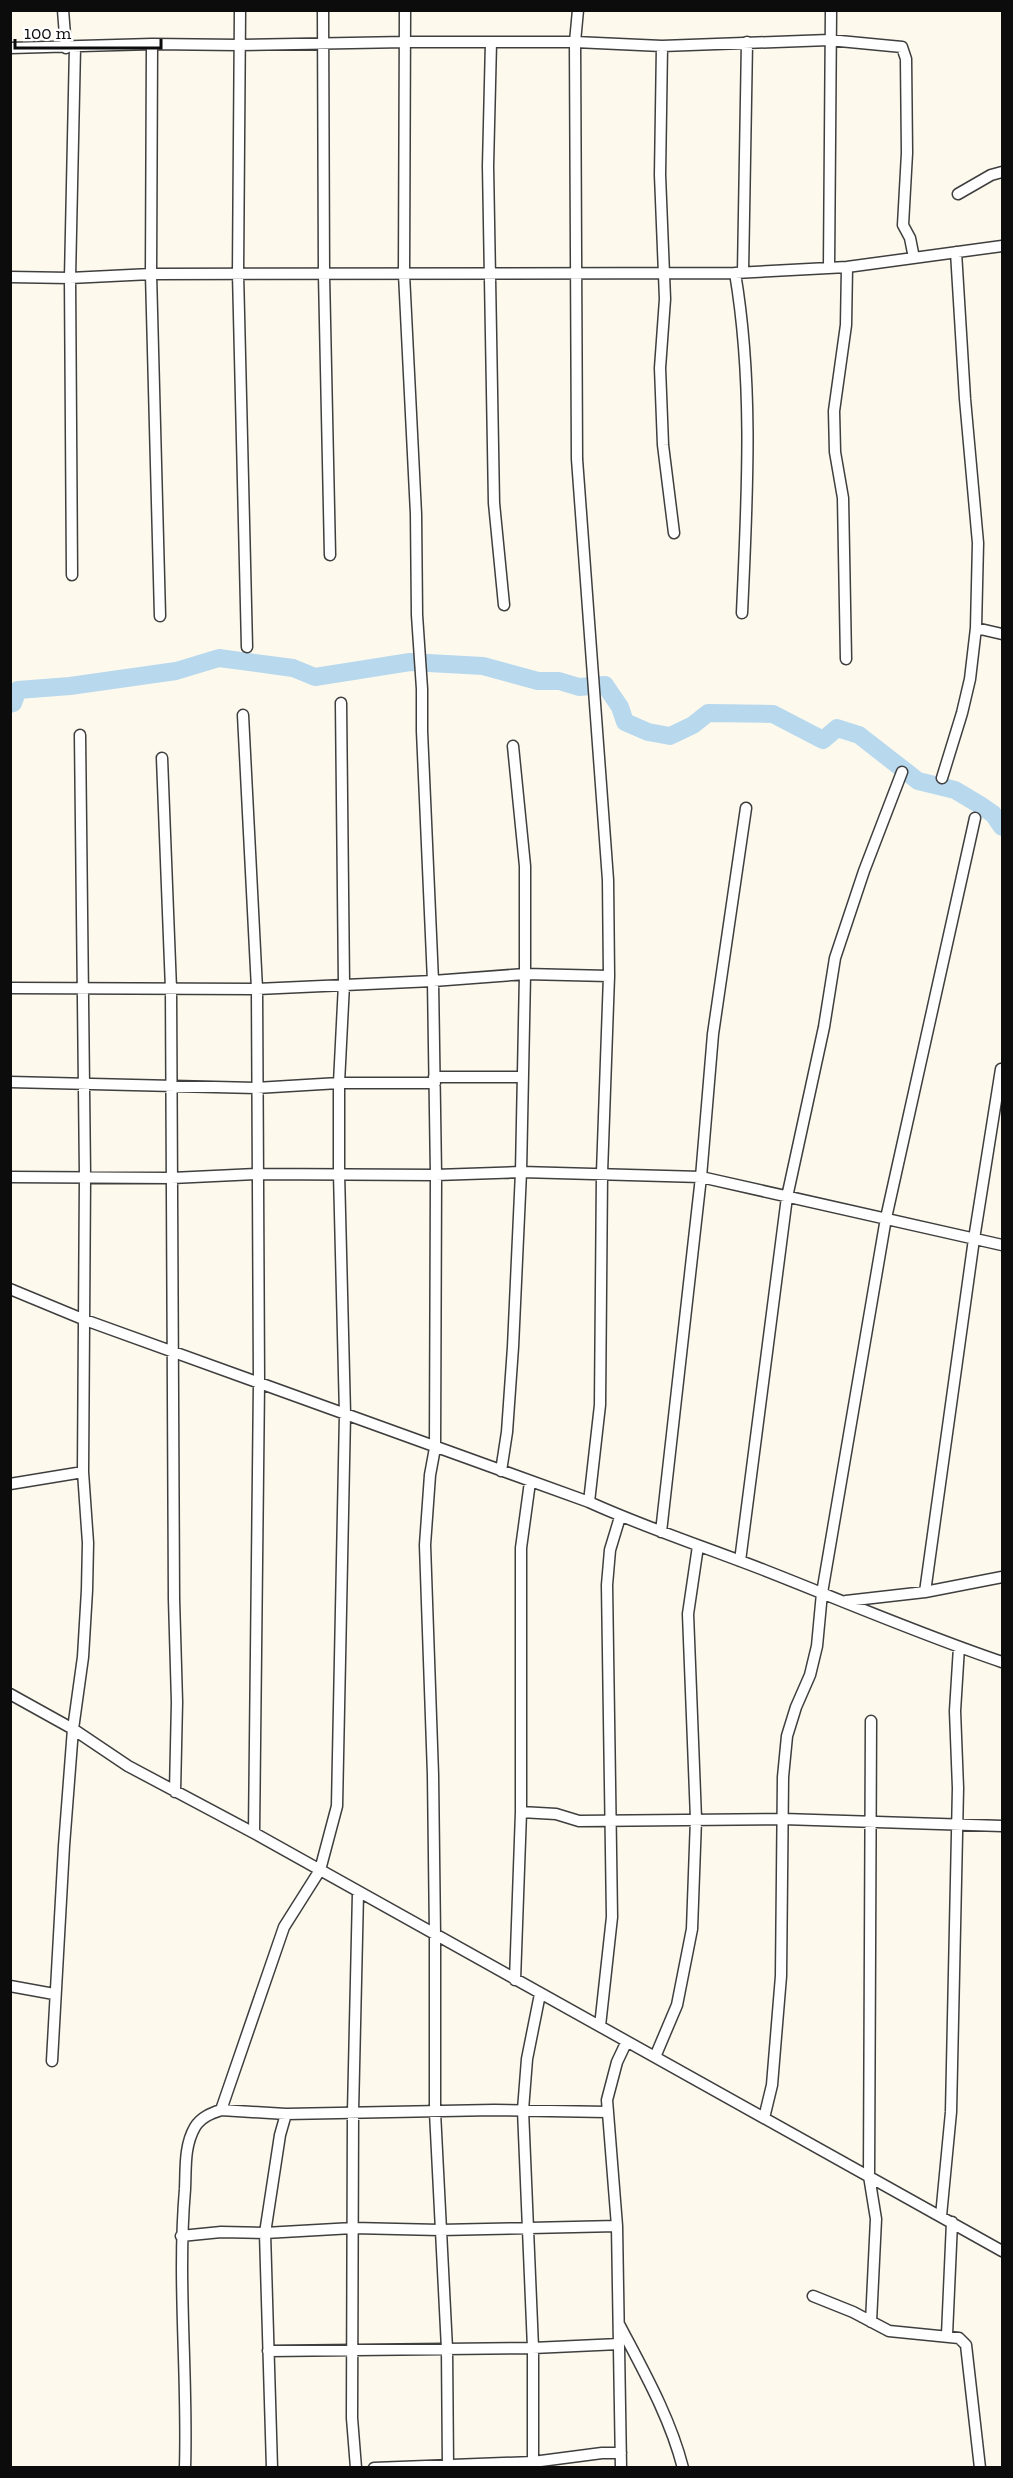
<svg xmlns="http://www.w3.org/2000/svg" width="1013" height="2478" viewBox="0 0 1013 2478" font-family="'Zilla Slab',serif">
<style>
.lines{fill:none;stroke-linecap:round;stroke-linejoin:round}
.river{stroke:#b8d8ee;stroke-width:18}
.minor-casing{stroke:#3f3f3f;stroke-width:13}
.minor{stroke:#fff;stroke-width:10}
</style>
<rect width="100%" height="100%" fill="#fdfaed"/>
<g class="lines">
<path class="river" d="M10,704L13,703L18,690L70,686L176,671L219,658L293,668L315,677L410,662L483,666L538,681H559L579,687L605,685L620,707L625,722L648,732L670,736L693,725L708,713L773,714L823,740L837,728L859,735L918,781L955,790L980,805L993,814L1002,827"/>
<defs>
<path id="minor" d="M63,10L66,48
M240,10L238,273L247,647
M323,10L324,275L330,555
M405,10L404,274L416,514L417,615L422,689V731L433,981L436,1175L435,1448L430,1475L425,1545L433,1775L435,1935V2112L447,2349L448,2468
M578,10L575,42L577,459L608,880L609,976L602,1173L600,1405L589,1502
M491,42L488,166L494,503L504,605
M152,44L151,274L160,616
M662,46L660,175L665,299L660,368L663,445L674,533
M10,48L152,44L238,45L406,42H575L662,46L829,40L902,47L906,59L907,153L903,225L910,238L914,258
M958,194L991,175L1002,172
M829,268L831,10
M743,272L747,42
M735,273C754,385 747,500 742,613
M10,277L70,278L151,274L735,273L847,267L1002,246
M72,575L70,278L75,47
M976,628L1002,634
M846,659L843,498L835,452L834,411L846,325L847,267
M243,715L257,989L259,1382L254,1833
M162,758L171,989L174,1599L177,1702L175,1792
M942,778L962,713L970,679L976,628L978,543L965,399L956,252
M10,988L257,989L433,981L525,974L609,976
M434,1077H523
M10,1082L256,1088L339,1083H435
M10,1177L172,1178L256,1174L436,1175L521,1172L701,1177L1002,1245
M10,1289L85,1320L589,1502C646,1528 705,1547 764,1570C843,1601 922,1635 1002,1662
M501,1471L507,1432L513,1347L521,1172L525,974V866L513,746
M10,1484L83,1472
M661,1532L701,1177L713,1034L746,808
M740,1561L787,1197L824,1027L835,958L864,871L902,772
M925,1592L974,1239L1001,1069
M846,1601L925,1592L1002,1577
M10,1694L73,1729L128,1766L254,1833L1002,2251
M521,1812L556,1814L579,1821L783,1819L1002,1826
M515,1980L521,1812V1548L530,1482
M10,1986L54,1994
M600,2026L612,1917L607,1585L610,1550L620,1517
M655,2057L677,2005L692,1929L696,1819L688,1614L698,1546
M52,2061L64,1846L73,1729L83,1657L87,1590L88,1543L83,1472L85,1176L80,735
M221,2110L286,2114L494,2110L607,2112
M764,2118L772,2085L781,1976L783,1777L787,1736L796,1707L810,1675L817,1646L822,1593L886,1218L975,818
M941,2216L951,2112L958,1788L955,1711L959,1647
M181,2236L221,2232L265,2233L353,2228L440,2230L617,2226
M813,2296L853,2312L889,2331L959,2338L966,2345L980,2468
M871,2322L876,2219L869,2176L871,1721
M619,2324C643,2370 670,2417 683,2468
M947,2335L952,2222
M268,2351L533,2348L619,2344
M185,2468C188,2375 177,2282 185,2189C186,2168 184,2146 195,2127C201,2117 212,2113 221,2110L284,1927L320,1870L337,1806L345,1414L339,1173V1083L344,984L341,703
M272,2468L265,2233L280,2135L286,2114
M356,2468L352,2418L353,2112L358,1893
M374,2468L533,2462L602,2453H621
M533,2468V2348L523,2110L527,2059L540,1994
M621,2468L617,2226L607,2100L617,2062L626,2043"/>
</defs>
<use href="#minor" class="minor-casing"/>
<use href="#minor" class="minor"/>
</g>
<rect width="1013" height="2478" fill="none" stroke="#0c0c0c" stroke-width="24"/>
<path d="M15 39v9h146v-9" fill="none" stroke="#0c0c0c" stroke-width="3"/>
<text x="24" y="39" font-size="18" fill="#0c0c0c" stroke="#ffffff" stroke-width="4.5" paint-order="stroke">100 m</text>
</svg>
